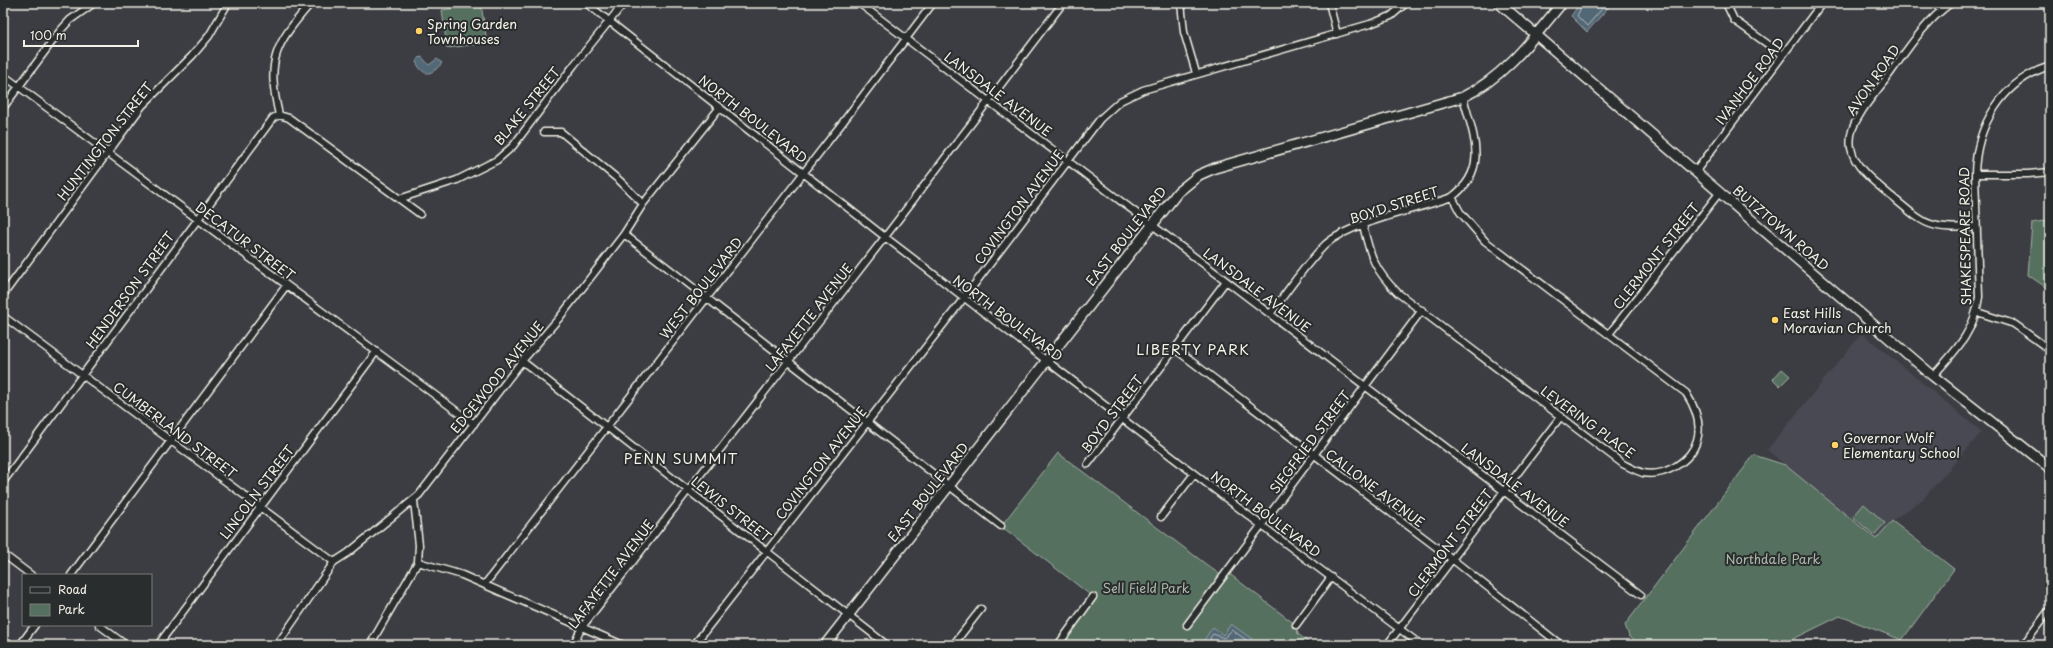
<svg xmlns="http://www.w3.org/2000/svg" width="2053" height="648" viewBox="0 0 2053 648" font-family="'Playpen Sans',sans-serif">
<style>
.built{fill:#484852}
.green{fill:#55705f;stroke:#a4b0a4}
.water{fill:#526876;stroke:#939fa4}
.lines{fill:none;stroke-linecap:round;stroke-linejoin:round}
.shore{stroke:#b3baba;stroke-width:1}
.street-casing{stroke:#f4f1e8;stroke-width:9}
.secondary-casing{stroke:#f4f1e8;stroke-width:12}
.street{stroke:#2a2d2e;stroke-width:6}
.secondary{stroke:#2a2d2e;stroke-width:9}
.poi-dot{fill:#ffd166;stroke:#2a2d2e;stroke-width:1.5}
.labels{text-anchor:middle;stroke-width:4;stroke-linejoin:round;paint-order:stroke}
.poi-label{font-size:13px;fill:#f4f1e8;stroke:#2a2d2e;text-anchor:start}
.street-label{font-size:13px;fill:#f4f1e8;stroke:#2a2d2e}
.park-label{font-size:13px;fill:#acb7aa;stroke:#2a2d2e}
.neighbourhood-label{font-size:14px;letter-spacing:1px;fill:#f4f1e8;stroke:#2a2d2e}
</style>
<rect width="100%" height="100%" fill="#3c3d43"/>
<filter id="ink" filterUnits="userSpaceOnUse"><feTurbulence type="fractalNoise" baseFrequency=".025" numOctaves="2"/><feDisplacementMap in="SourceGraphic" scale="8" xChannelSelector="R" yChannelSelector="G"/><feConvolveMatrix kernelMatrix="1 2 1 2 8 2 1 2 1" color-interpolation-filters="sRGB"/></filter>
<g filter="url(#ink)">
<path class="built" d="M1862,333L1982,432L1923,499L1892,521L1876,539L1767,450Z"/>
<path class="green" d="M481,4L487,43L447,48L442,10Z
M2050,220V290L2028,275L2032,223Z
M1782,369L1790,376L1780,386L1773,379Z
M1058,453L1223,577L1227,572L1296,625L1298,634L1312,645H1058L1093,597L1001,526Z
M1754,455L1785,465L1876,539L1892,521L1954,569L1902,640L1840,616L1781,645H1641L1629,636L1625,625Z
M1864,504L1885,523L1874,535L1853,517Z"/>
<path class="water" d="M1580,3H1612L1587,32L1571,16Z
M422,57L429,65L437,59L442,63C432,75 424,78 416,62L418,58Z
M1231,624L1252,639L1247,645H1211L1204,640L1213,627L1223,635Z"/>
<g class="lines">
<path class="shore" d="M1583,3L1577,16L1587,26L1607,3
M1213,645L1210,638L1213,634L1224,638L1232,630L1245,639V645"/>
<defs>
<path id="street" d="M586,3L885,237L1261,525L1421,645
M859,3L1641,595
M1181,3L1184,32L1196,73
M1329,3L1337,34
M1726,3L1734,20L1783,55
M1934,3L1941,10
M1951,3C1924,22 1905,53 1886,79C1877,91 1866,103 1859,116C1853,125 1849,137 1851,148C1855,169 1876,183 1891,196C1927,226 1928,229 1975,227
M3,75L474,424
M3,108L60,31L70,20L94,3
M279,115L289,118L420,214
M279,115C266,59 275,45 311,3
M544,132H561L620,181L643,204
M1696,171L1822,3
M1975,174H2028L2050,172
M399,199L457,180L497,160L513,146L574,65L624,3
M1363,225C1370,256 1375,271 1398,293L1623,464C1629,467 1636,471 1643,473C1664,477 1691,462 1697,440C1702,424 1695,407 1686,393L1485,241L1460,212L1452,197
M624,234L1001,526
M3,295L142,106L192,56L209,36L228,3
M1977,312L2014,324L2050,350
M1270,314C1288,291 1305,264 1326,244C1351,222 1419,209 1452,197C1490,169 1473,135 1463,97
M3,316L334,562
M1609,334L1720,192
M1175,349L1452,559L1561,645
M522,361L887,645
M1933,376C1956,350 1974,333 1979,297L1975,174C1976,126 2002,81 2050,66
M1088,464L1226,281
M3,482L273,118L279,115
M1161,517L1194,474
M3,554L31,575
M418,562L462,575L623,645
M71,575L286,286
M485,584L843,122L933,3
M99,625L126,645
M1187,625L1422,310
M1296,625L1331,577
M20,645L35,625
M158,645L376,352
M277,645L334,562L348,553L419,495L522,361L560,317L624,234L643,204L720,107
M370,645L418,562L419,545L414,501
M573,645L582,627L885,237L1063,3
M694,645L964,298L1100,119L1120,101L1143,90L1370,24L1391,16L1406,3
M953,645L981,609
M1058,645L1093,597
M1387,645L1561,416
M2023,645L2050,609"/>
<path id="secondary" d="M1499,3L1933,376L2050,468
M825,645L1178,192L1199,175L1215,168L1463,97C1505,77 1533,38 1562,3"/>
</defs>
<use href="#street" class="street-casing"/>
<use href="#secondary" class="secondary-casing"/>
<use href="#street" class="street"/>
<use href="#secondary" class="secondary"/>
</g>
</g>
<g class="poi-dot">
<circle cx="419" cy="31" r="4"/>
<circle cx="1775" cy="320" r="4"/>
<circle cx="1835" cy="445" r="4"/>
</g>
<g class="labels">
<g class="poi-label">
<text x="427" y="29">Spring Garden<tspan x="427" dy="15">Townhouses</tspan></text>
<text x="1783" y="318">East Hills<tspan x="1783" dy="15">Moravian Church</tspan></text>
<text x="1843" y="443">Governor Wolf<tspan x="1843" dy="15">Elementary School</tspan></text>
</g>
<g class="street-label">
<text transform="translate(1873 80) rotate(-55)" y="5">AVON ROAD</text>
<text transform="translate(1750 81) rotate(-53)" y="5">IVANHOE ROAD</text>
<text transform="translate(998 94) rotate(37)" y="5">LANSDALE AVENUE</text>
<text transform="translate(527 106) rotate(-51)" y="5">BLAKE STREET</text>
<text transform="translate(753 119) rotate(38)" y="5">NORTH BOULEVARD</text>
<text transform="translate(105 141) rotate(-52)" y="5">HUNTINGTON STREET</text>
<text transform="translate(1394 205) rotate(-18)" y="5">BOYD STREET</text>
<text transform="translate(1019 207) rotate(-53)" y="5">COVINGTON AVENUE</text>
<text transform="translate(1781 228) rotate(41)" y="5">BUTZTOWN ROAD</text>
<text transform="translate(1126 236) rotate(-52)" y="5">EAST BOULEVARD</text>
<text transform="translate(1965 236) rotate(-91)" y="5">SHAKESPEARE ROAD</text>
<text transform="translate(245 241) rotate(37)" y="5">DECATUR STREET</text>
<text transform="translate(1656 256) rotate(-52)" y="5">CLERMONT STREET</text>
<text transform="translate(701 288) rotate(-52)" y="5">WEST BOULEVARD</text>
<text transform="translate(130 290) rotate(-54)" y="5">HENDERSON STREET</text>
<text transform="translate(1257 290) rotate(37)" y="5">LANSDALE AVENUE</text>
<text transform="translate(809 317) rotate(-52)" y="5">LAFAYETTE AVENUE</text>
<text transform="translate(1008 318) rotate(37)" y="5">NORTH BOULEVARD</text>
<text transform="translate(497 377) rotate(-51)" y="5">EDGEWOOD AVENUE</text>
<text transform="translate(1112 414) rotate(-53)" y="5">BOYD STREET</text>
<text transform="translate(1588 422) rotate(36)" y="5">LEVERING PLACE</text>
<text transform="translate(175 430) rotate(37)" y="5">CUMBERLAND STREET</text>
<text transform="translate(1310 442) rotate(-53)" y="5">SIEGFRIED STREET</text>
<text transform="translate(821 463) rotate(-52)" y="5">COVINGTON AVENUE</text>
<text transform="translate(1515 485) rotate(37)" y="5">LANSDALE AVENUE</text>
<text transform="translate(1375 488) rotate(37)" y="5">CALLONE AVENUE</text>
<text transform="translate(257 492) rotate(-53)" y="5">LINCOLN STREET</text>
<text transform="translate(928 492) rotate(-52)" y="5">EAST BOULEVARD</text>
<text transform="translate(731 509) rotate(38)" y="5">LEWIS STREET</text>
<text transform="translate(1266 514) rotate(37)" y="5">NORTH BOULEVARD</text>
<text transform="translate(1450 543) rotate(-53)" y="5">CLERMONT STREET</text>
<text transform="translate(611 574) rotate(-53)" y="5">LAFAYETTE AVENUE</text>
</g>
<g class="park-label">
<text x="1773" y="564">Northdale Park</text>
<text x="1146" y="593">Sell Field Park</text>
</g>
<g class="neighbourhood-label">
<text x="1193" y="355">LIBERTY PARK</text>
<text x="681" y="464">PENN SUMMIT</text>
</g>
</g>
<rect width="2053" height="648" fill="none" stroke="#2a2d2e" stroke-width="16"/>
<rect x="8" y="8" width="2037" height="632" fill="none" stroke="#f4f1e8" stroke-width="1.5" filter="url(#ink)"/>
<rect x="22" y="574" width="130" height="52" fill="#2a2d2e" stroke="#7b7b78"/>
<rect x="30" y="587" width="20" height="6" fill="#2a2d2e" stroke="#7b7b78"/>
<text x="58" y="594" font-size="12" fill="#f4f1e8">Road</text>
<rect x="30" y="604" width="20" height="12" fill="#55705f" stroke="#7b7b78"/>
<text x="58" y="614" font-size="12" fill="#f4f1e8">Park</text>
<path d="M24 40v6h114v-6" fill="none" stroke="#f4f1e8" stroke-width="2"/>
<text x="30" y="40" font-size="12" fill="#f4f1e8" stroke="#2a2d2e" stroke-width="3" paint-order="stroke">100 m</text>
</svg>
